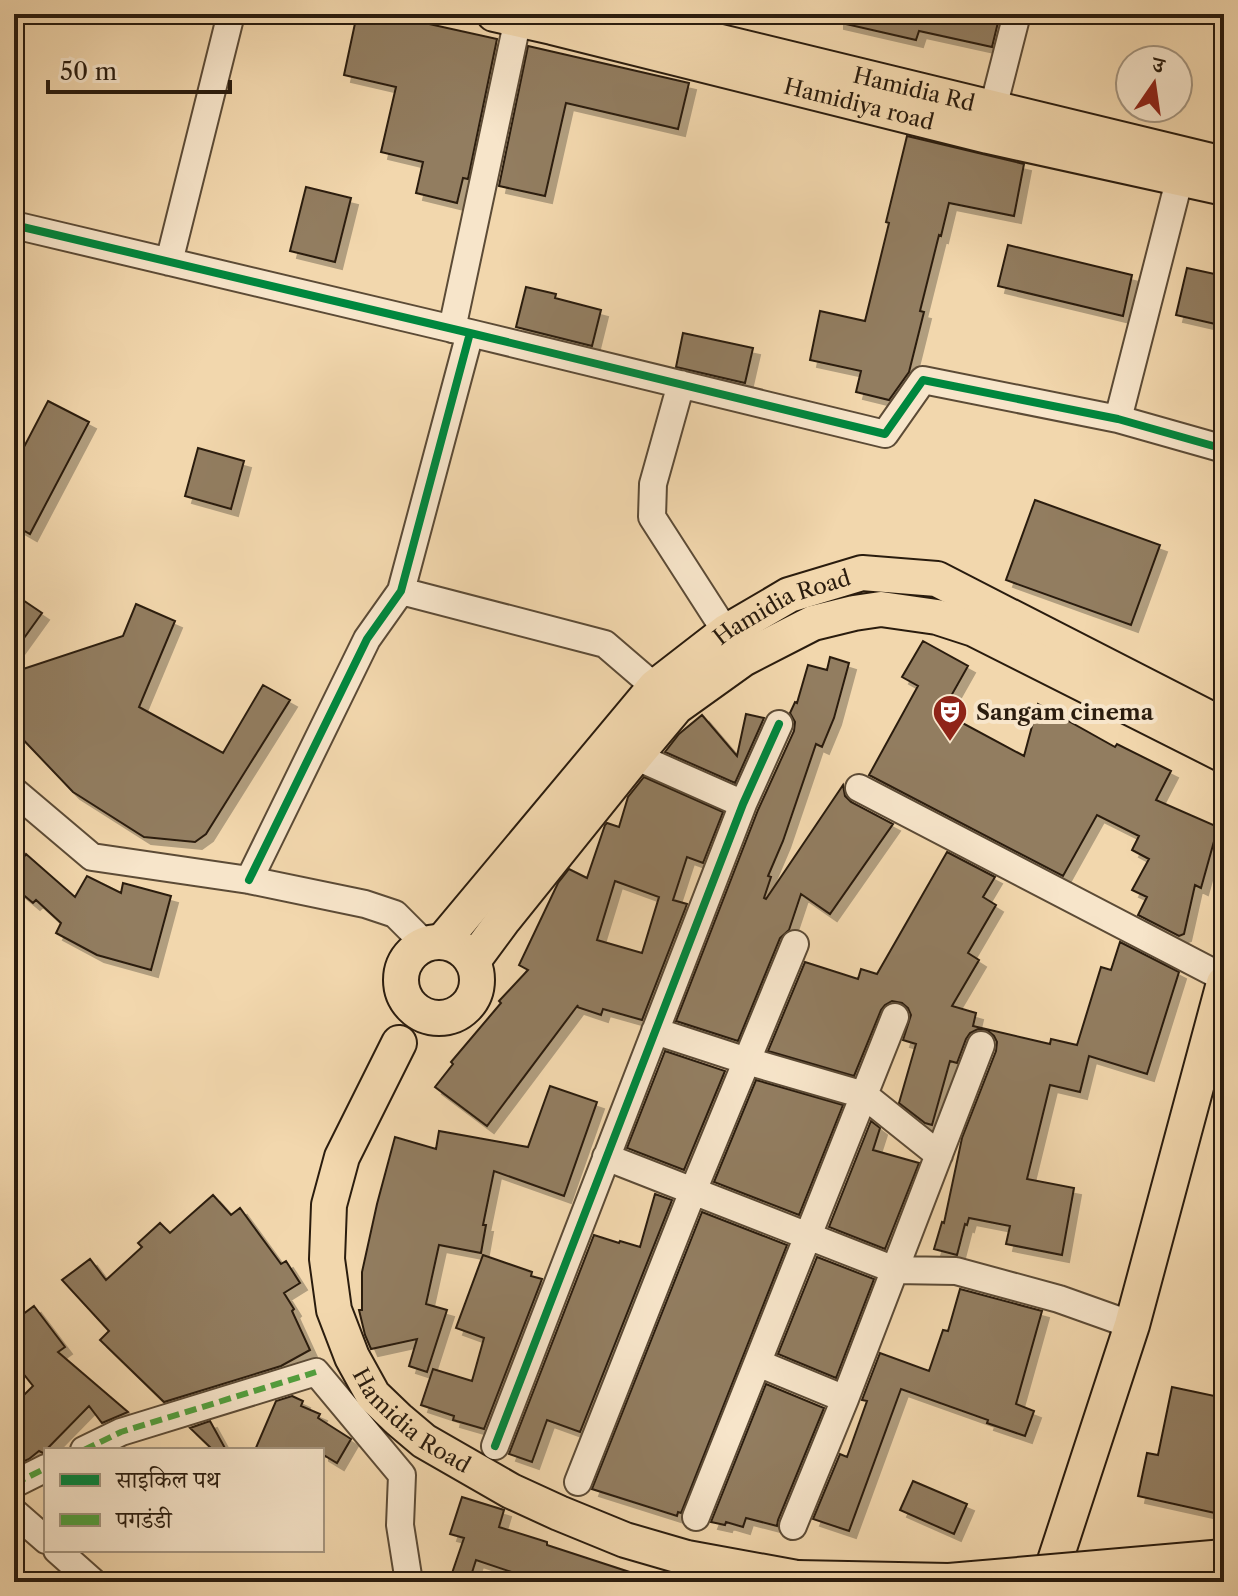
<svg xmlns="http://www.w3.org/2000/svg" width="1238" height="1596" viewBox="0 0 1238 1596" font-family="'Libre Caslon Text','Noto Serif Devanagari',serif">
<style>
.building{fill:#927d61;stroke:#2a1c0e;stroke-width:2;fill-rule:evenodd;filter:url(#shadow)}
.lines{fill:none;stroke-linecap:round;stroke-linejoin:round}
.minor-casing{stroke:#5c4b36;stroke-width:30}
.major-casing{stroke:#2a1c0e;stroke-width:38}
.minor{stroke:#f7e5ca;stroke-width:26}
.major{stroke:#f2d7ad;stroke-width:34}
.major-bridge-casing{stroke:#2a1c0e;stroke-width:38;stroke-linecap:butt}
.major-bridge{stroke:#f2d7ad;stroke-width:34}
.quiet{stroke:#51a13e;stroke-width:6;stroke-dasharray:12 6;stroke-linecap:butt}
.cycleway-casing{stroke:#f7e5ca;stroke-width:13}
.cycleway{stroke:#00873e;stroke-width:8}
.labels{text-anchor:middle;stroke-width:8;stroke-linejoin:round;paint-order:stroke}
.street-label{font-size:22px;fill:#2a1c0e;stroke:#f7e5ca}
.poi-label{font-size:22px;font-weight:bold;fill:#2a1c0e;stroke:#f7e5ca;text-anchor:start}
</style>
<defs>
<filter id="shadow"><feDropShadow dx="7" dy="7" stdDeviation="0" flood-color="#0004"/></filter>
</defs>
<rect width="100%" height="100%" fill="#f2d7ad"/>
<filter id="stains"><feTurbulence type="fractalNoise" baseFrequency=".0025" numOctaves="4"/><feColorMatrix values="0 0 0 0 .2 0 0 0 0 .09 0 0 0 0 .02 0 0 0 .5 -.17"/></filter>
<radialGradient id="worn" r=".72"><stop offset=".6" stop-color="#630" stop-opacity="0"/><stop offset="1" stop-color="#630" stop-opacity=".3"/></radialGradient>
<path class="building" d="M357,14H384L497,39L468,179L463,178L457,203L416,193L423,162L381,152L396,87L344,75Z
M837,14H1000L992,47L919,31L916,40L837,22Z
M528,46L689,83L678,129L566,103L545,196L499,186Z
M907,136L1024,164L1014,216L949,203L941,236L939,235L920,311L924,312L909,372L889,400L856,392L861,371L810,360L820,311L865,321L889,223L886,222Z
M306,187L351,198L335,262L290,251Z
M1008,245L1132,275L1123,316L998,286Z
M1187,268L1224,276V326L1176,315Z
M526,287L556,294L555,298L601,310L592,346L516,327Z
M683,333L753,348L745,383L676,367Z
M48,401L89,422L30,534L14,525V466Z
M198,448L244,461L231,509L185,496Z
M1035,500L1160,545L1131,625L1006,580Z
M14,594L42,613L14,652Z
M136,604L175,621L139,707L223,753L263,685L290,700L206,834L195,842L144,837L73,792L14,730V672L123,636Z
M923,641L968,666L942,712L1024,756L1038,704L1115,747L1117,744L1171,771L1156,800L1218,827L1201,888L1195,885L1184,934L1179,936L1138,915L1147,897L1132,890L1149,859L1132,850L1139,836L1097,815L1063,876L869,775L918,686L902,677Z
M830,657L849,663L834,718L822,747L816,744L783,841L768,876L771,877L764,898L766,899L843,785L845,796L851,802L893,824L830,914L801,894L789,930L780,938L738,1041L676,1021L758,810L794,731L795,722L790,713L795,702L797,703L808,665L827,670Z
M746,714L764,718L735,783L665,752L679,734L702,715L737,756Z
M644,777L723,812L703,863L687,857L673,900L687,904L642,1020L603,1009L601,1015L577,1007L578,1005L487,1126L435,1087L453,1064L451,1062L501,1003L499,1001L528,970L519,965L558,883L569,869L587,878L605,825L607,823L619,827L628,797ZM615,881L659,897L642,953L597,940Z
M14,847L24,857L26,854L75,897L87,876L121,893L123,883L171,896L151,970L97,955L56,933L61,923L36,900L33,903L14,887Z
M947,852L995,877L983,897L996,905L968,953L979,960L952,1006L976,1013L973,1026L1050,1044L1051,1039L1077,1045L1101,967L1111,970L1120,942L1179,972L1147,1074L1089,1056L1080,1092L1050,1085L1027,1179L1074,1188L1062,1255L1006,1244L1010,1226L969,1218L967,1225L965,1224L957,1255L934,1249L942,1222L944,1223L962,1138L996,1051L997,1042L994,1036L987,1030L978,1029L970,1033L966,1039L957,1063L950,1061L932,1125L925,1123L899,1103L916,1044L903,1040L911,1015L908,1008L902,1003L892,1001L885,1005L881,1010L854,1076L768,1051L805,962L858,979L861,969L877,974Z
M665,1051L725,1071L684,1170L627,1148Z
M756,1080L843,1105L799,1215L714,1182Z
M550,1086L597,1102L564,1196L494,1171L483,1225H486L481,1253L439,1245L426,1304L447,1310L427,1372L409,1366L417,1339L371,1349L365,1335L359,1310H362V1272L377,1204L395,1137L436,1149L439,1131L528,1147Z
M871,1121L880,1128L873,1150L919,1163L885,1249L829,1227Z
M655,1194L672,1200L580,1432L547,1420L532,1462L509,1454L594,1235L619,1243L620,1241L640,1247Z
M213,1195L231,1215L240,1208L281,1264L286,1261L300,1283L284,1293L294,1309L292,1311L310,1350L281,1366L164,1402L100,1340L109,1331L62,1280L90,1259L106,1280L142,1247L138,1243L160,1223L170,1233Z
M702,1212L787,1245L681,1513L678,1512L677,1516L592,1489Z
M483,1255L532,1272L531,1276L542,1279L484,1429L453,1420L454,1416L421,1405L433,1369L472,1381L484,1338L456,1328Z
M817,1257L874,1279L836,1378L778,1354Z
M960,1289L1042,1311L1016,1404L1034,1411L1025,1436L987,1423L988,1420L901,1389L849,1531L813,1519L840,1454L847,1457L867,1401L862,1400L880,1353L929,1371L943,1330L948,1331Z
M34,1306L65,1347L58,1352L128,1412L102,1423L89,1406L43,1453L39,1451L29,1459L14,1466V1405L33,1386L14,1362V1321Z
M766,1384L824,1408L778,1520L777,1526L746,1518L743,1527L726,1522L725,1525L711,1522Z
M1172,1387L1224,1398V1515L1138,1496L1147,1453L1158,1455Z
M292,1396L303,1401L301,1406L320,1414L318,1418L351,1439L337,1463L322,1454V1450H255L276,1401Z
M210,1421L226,1450H213L190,1428Z
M913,1481L967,1504L954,1534L900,1510Z
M462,1497L504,1510L499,1527L547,1542V1545L648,1578L647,1582H541L476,1560L469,1582H449L464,1538L450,1534Z"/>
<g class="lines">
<defs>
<path id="minor" d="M993,108L1017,14
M14,225L470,333L885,434L923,380L1118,419L1224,449
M169,262L231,14
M452,329L519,14
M681,384L653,484L652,517L726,632
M1118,419L1180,177
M401,591L605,644L655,687
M635,756L743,804
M859,788L1224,978
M14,791L92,857L249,880L365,904L395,914L425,944
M249,880L367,639L401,591L470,333
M655,1031L747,1061L864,1095L939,1155
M606,1157L895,1270L956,1271L1059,1299L1132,1325
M758,1363L845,1399
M495,1446L743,804L779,724
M84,1450L121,1432L316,1372L402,1475L400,1525L409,1582
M578,1482L693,1191L795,944
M14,1484L46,1468
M14,1512L46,1540
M696,1517L895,1017
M793,1526L845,1399L981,1045
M57,1550L93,1582"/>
<g id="major">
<path id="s1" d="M494,14L552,27L988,136L1224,188"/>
<path id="s2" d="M605,14L1211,161"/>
<circle cx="439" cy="980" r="38"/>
<path id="s3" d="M442,942L655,687L726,632L789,595L862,573L937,579L1224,726"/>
<path d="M473,961L504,919L635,756L676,707L743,659L813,623L854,613L881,609L937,617L974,629L1224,755"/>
<path id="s4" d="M399,1043L342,1157L329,1205L327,1259L334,1310L352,1357L373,1395L398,1419L424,1441L511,1491L559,1513L625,1540L687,1558L797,1578"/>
<path d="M1048,1582L1132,1325L1224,983"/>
</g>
</defs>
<use href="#minor" class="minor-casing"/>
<use href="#major" class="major-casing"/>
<use href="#minor" class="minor"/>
<use href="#major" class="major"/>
<defs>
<path id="major-bridge" d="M797,1578L949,1581L1224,1557"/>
</defs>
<use href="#major-bridge" class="major-bridge-casing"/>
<use href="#major-bridge" class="major-bridge"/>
<path class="quiet" d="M84,1450L121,1432L316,1372
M14,1484L46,1468"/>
<defs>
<path id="cycleway" d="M14,225L470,333L885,434L923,380L1118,419L1224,449
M249,880L367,639L401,591L470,333
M495,1446L743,804L779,724"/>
</defs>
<use href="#cycleway" class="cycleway-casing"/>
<use href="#cycleway" class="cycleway"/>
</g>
<defs>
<symbol id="theatre-pin" viewBox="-11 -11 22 30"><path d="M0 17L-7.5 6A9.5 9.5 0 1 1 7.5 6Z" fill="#8f2418" stroke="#f7e5ca"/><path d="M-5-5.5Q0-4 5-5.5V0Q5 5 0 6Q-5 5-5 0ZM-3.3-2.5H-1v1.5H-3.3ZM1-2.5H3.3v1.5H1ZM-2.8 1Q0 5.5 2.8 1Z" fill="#fff"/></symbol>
</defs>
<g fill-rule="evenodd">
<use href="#theatre-pin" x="930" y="692" width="40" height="54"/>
</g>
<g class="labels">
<g class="street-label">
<text dy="8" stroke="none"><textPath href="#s2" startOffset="318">Hamidia Rd</textPath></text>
<text dy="8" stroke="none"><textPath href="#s1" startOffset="376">Hamidiya road</textPath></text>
<text dy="8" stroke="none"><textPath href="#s3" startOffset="484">Hamidia Road</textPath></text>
<text dy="8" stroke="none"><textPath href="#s4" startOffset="422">Hamidia Road</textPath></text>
</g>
<g class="poi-label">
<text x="976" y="720">Sangam cinema</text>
</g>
</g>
<rect width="1238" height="1596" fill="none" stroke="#f2d7ad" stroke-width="48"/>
<rect x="16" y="16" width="1206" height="1564" fill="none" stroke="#2a1c0e" stroke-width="4"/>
<rect x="24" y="24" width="1190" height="1548" fill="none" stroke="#2a1c0e" stroke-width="2"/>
<rect x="44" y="1448" width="280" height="104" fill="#f7e5ca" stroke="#a5957f" stroke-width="2"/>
<rect x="60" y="1474" width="40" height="12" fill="#00873e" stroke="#a5957f" stroke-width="2"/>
<text x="116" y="1488" font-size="24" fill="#2a1c0e">साइकिल पथ</text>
<rect x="60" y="1514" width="40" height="12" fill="#51a13e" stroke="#a5957f" stroke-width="2"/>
<text x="116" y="1528" font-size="24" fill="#2a1c0e">पगडंडी</text>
<g transform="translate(1154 84) rotate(13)"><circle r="38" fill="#f7e5ca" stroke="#a5957f" stroke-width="2"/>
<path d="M0-6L14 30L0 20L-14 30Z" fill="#8f2418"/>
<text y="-12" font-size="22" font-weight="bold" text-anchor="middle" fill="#2a1c0e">उ</text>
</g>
<path d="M48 80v12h182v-12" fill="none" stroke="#2a1c0e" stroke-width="4"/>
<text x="60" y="80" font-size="24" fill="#2a1c0e" stroke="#f7e5ca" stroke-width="6" paint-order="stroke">50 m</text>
<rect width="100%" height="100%" filter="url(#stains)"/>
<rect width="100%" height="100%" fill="url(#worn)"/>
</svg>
